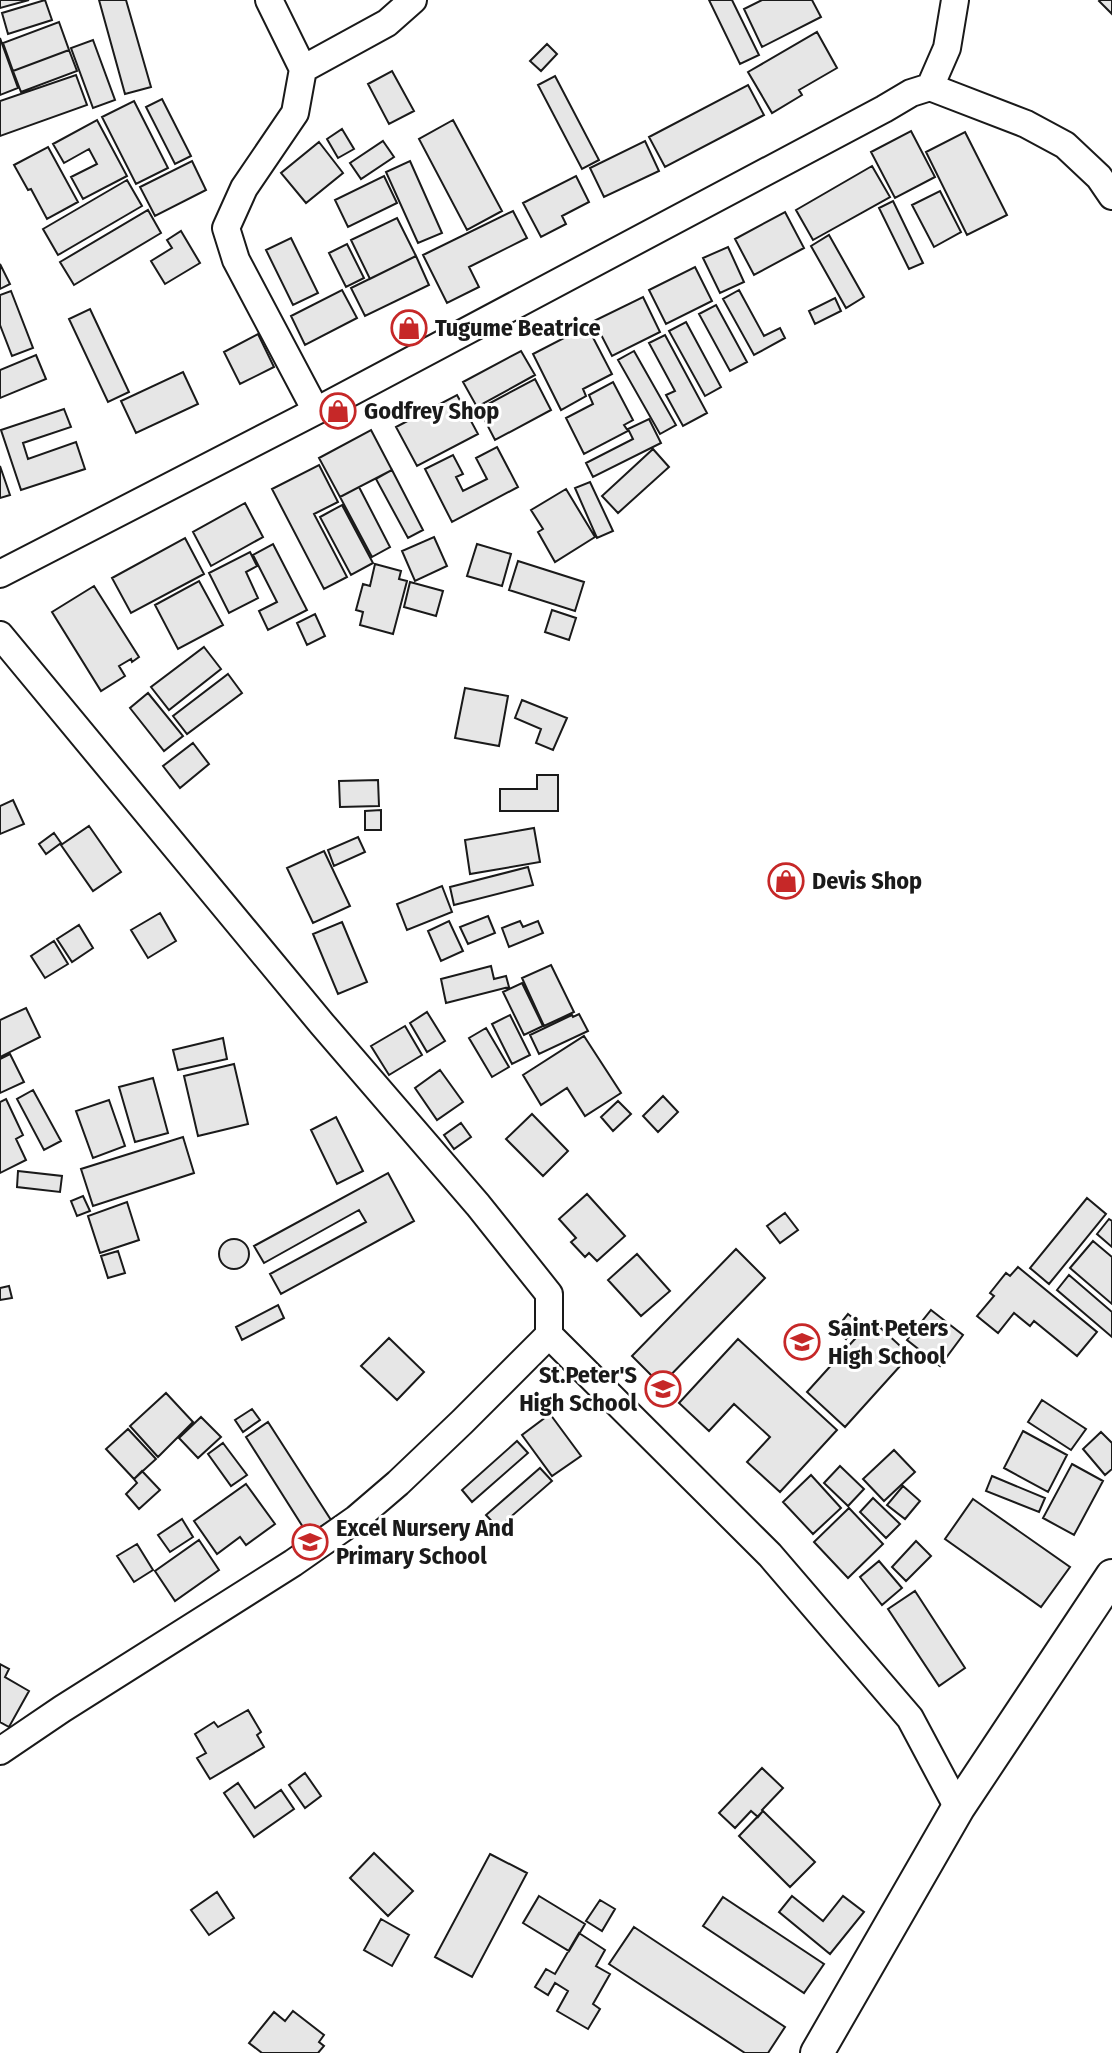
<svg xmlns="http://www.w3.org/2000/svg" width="1112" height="2053" viewBox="0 0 1112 2053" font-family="'Fira Sans Condensed',sans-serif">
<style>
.building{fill:#e6e6e6;stroke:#1a1a1a;stroke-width:2}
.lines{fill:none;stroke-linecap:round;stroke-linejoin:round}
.minor-casing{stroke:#1a1a1a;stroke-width:30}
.tertiary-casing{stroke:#1a1a1a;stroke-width:36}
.minor{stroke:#fff;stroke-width:26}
.tertiary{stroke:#fff;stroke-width:32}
.labels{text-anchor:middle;stroke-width:6;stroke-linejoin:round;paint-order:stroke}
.poi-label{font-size:24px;font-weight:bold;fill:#1a1a1a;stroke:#fff;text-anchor:start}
</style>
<rect width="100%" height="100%" fill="#fff"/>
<path class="building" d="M0,0H29L0,8Z
M45,0L52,20L8,34L2,13Z
M99,0H126L151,87L125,94Z
M709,0H732L759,55L740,64Z
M762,0H812L821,17L762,47L744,9Z
M1100,0H1112V14L1099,1Z
M59,22L69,50L13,71L3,43Z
M817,32L837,68L799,90L802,95L772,113L748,72Z
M0,38L18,88L0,95Z
M93,40L115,100L93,108L71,48Z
M547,44L557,54L541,71L530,61Z
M69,50L77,71L21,92L13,71Z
M392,71L414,111L389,124L368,84Z
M76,75L87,105L0,136V101Z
M555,76L599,160L582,169L538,85Z
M748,85L764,115L665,167L649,137Z
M162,99L191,156L175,164L146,107Z
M134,101L168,168L136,184L102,117Z
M97,120L127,176L83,199L71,177L97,164L89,149L64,163L53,144Z
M453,120L502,211L467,230L419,139Z
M342,129L354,149L338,158L327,139Z
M911,131L935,177L895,198L871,152Z
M965,132L1007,215L967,235L926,152Z
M383,141L394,157L361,179L350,163Z
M645,141L659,171L604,197L590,168Z
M319,142L343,173L306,203L281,173Z
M48,147L78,202L47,219L31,189L28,190L14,165Z
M192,161L206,190L155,216L140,187Z
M410,161L442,233L418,243L386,172Z
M872,166L890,197L813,240L796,210Z
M384,176L397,203L348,227L335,200Z
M576,176L589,202L562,216L566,224L541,237L523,203Z
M127,180L142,206L58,255L43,229Z
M940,191L961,232L934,247L912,205Z
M893,201L923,263L909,269L879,208Z
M148,210L161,233L74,285L60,262Z
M513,211L527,238L469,267L479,287L447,303L423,255Z
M785,212L804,248L754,275L735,239Z
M397,218L416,256L370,279L351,240Z
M181,231L200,263L165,284L151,261L172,248L167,240Z
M829,235L864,297L846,308L811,246Z
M291,238L318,293L293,305L266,250Z
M347,244L364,278L346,287L329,253Z
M728,247L744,282L720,293L703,258Z
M416,256L429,285L365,316L351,288Z
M0,264L10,284L0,289Z
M695,267L712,301L666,324L649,290Z
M342,290L357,318L305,345L291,316Z
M739,290L764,336L780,328L785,338L754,355L723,299Z
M11,291L33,348L12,356L0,325V295Z
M643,297L660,332L612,356L594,321Z
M835,298L841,311L815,324L809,311Z
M716,305L747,362L730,371L699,314Z
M90,309L129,392L108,402L69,319Z
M686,322L721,387L705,396L669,331Z
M587,326L612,374L583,389L586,396L561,410L533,354Z
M258,334L274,367L240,384L224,352Z
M665,335L707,413L683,426L666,395L675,391L649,343Z
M521,351L535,375L477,407L463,382Z
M634,351L676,425L660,434L618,360Z
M36,355L46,379L0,398V370Z
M183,372L198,404L136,433L121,401Z
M535,379L551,410L495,440L479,409Z
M613,382L633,420L624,425L628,431L584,454L566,418L593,404L589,395Z
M457,395L478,434L417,466L396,427Z
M64,409L71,427L23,443L28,459L76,442L85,469L21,490L1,430Z
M649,419L661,443L593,477L586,463L633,439L628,429Z
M371,430L392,470L340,497L319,458Z
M497,447L518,487L452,522L425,469L453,455L463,474L456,477L463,491L487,479L476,458Z
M653,449L669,467L618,513L602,496Z
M319,465L338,502L314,514L347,577L324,589L272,489Z
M0,466L10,495L0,498Z
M392,470L423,530L408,538L376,479Z
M590,482L613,531L597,538L575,488Z
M359,487L390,547L372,557L340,497Z
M566,489L595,537L555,562L538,532L543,529L531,510Z
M245,503L263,537L211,566L193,532Z
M342,505L373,563L351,575L320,517Z
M434,537L447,566L415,581L402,551Z
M185,538L204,574L131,613L112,578Z
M273,544L307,610L268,630L259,611L277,602L253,555Z
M477,544L511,554L502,586L467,576Z
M250,552L257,566L246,572L258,598L229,613L209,573Z
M518,561L584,582L575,611L509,590Z
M375,564L401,571L399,579L407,581L393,634L360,625L363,612L356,610L363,584L370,586Z
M199,581L223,625L178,649L155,605Z
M410,582L443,591L436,616L404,607Z
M94,586L139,657L132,662L131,659L119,666L125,676L101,691L52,612Z
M552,610L576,618L569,640L545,632Z
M315,614L325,636L307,645L297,623Z
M204,647L221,669L169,710L151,687Z
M228,674L242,693L187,734L173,716Z
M465,688L508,696L499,746L455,738Z
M148,693L183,736L164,751L130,708Z
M522,700L567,718L553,750L536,743L541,729L515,718Z
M193,743L209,764L180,788L163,766Z
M537,775H558V811H500V789H537Z
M378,780L379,806L340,807L339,781Z
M13,800L24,824L0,834V806Z
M381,810V830H365V811Z
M89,826L121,872L93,891L61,845Z
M534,828L540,862L470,874L465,840Z
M54,833L61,843L46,854L39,844Z
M358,837L365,852L334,866L328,850Z
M324,851L350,906L313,923L287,868Z
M528,867L533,885L454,905L450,887Z
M442,886L452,912L407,930L397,904Z
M160,913L176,941L148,958L131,930Z
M488,916L495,933L468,944L460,927Z
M449,921L463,951L441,961L428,931Z
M520,921L523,927L538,921L543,933L509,947L502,928Z
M342,922L367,982L338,994L313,934Z
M79,925L93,948L72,962L57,939Z
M54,941L68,964L45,978L31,956Z
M551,965L574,1012L544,1026L522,978Z
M491,966L494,979L506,976L509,987L446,1003L441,979Z
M522,983L543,1026L524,1035L503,992Z
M26,1008L40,1037L0,1057V1020Z
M427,1012L445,1041L427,1052L410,1023Z
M579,1014L588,1031L539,1054L530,1035L572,1015L573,1017Z
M510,1015L530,1055L512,1064L492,1024Z
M405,1026L422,1055L389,1075L371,1046Z
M486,1028L509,1067L492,1077L469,1038Z
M584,1036L621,1093L585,1116L567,1088L541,1105L523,1075Z
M223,1038L227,1059L178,1070L173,1050Z
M10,1054L24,1082L0,1093V1059Z
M234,1064L248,1124L198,1136L184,1076Z
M440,1070L463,1102L437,1120L415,1088Z
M153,1078L168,1133L135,1142L119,1087Z
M33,1090L61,1141L44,1150L17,1099Z
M663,1096L678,1112L658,1132L643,1116Z
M6,1099L23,1135L16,1139L26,1160L0,1173V1102Z
M109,1100L125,1146L93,1158L76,1111Z
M618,1101L631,1114L613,1131L601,1117Z
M532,1114L568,1151L543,1176L506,1139Z
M336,1117L363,1171L337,1184L311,1130Z
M461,1123L471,1137L454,1149L444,1135Z
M183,1137L194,1173L93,1206L81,1169Z
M18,1171L62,1176L60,1192L17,1187Z
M388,1173L414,1221L281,1294L270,1274L366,1222L359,1210L264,1263L254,1246Z
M587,1194L625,1236L597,1261L589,1253L585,1257L571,1242L576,1238L559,1219Z
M83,1196L90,1211L77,1216L71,1201Z
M1087,1198L1106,1214L1049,1284L1030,1268Z
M127,1202L139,1240L100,1253L88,1216Z
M785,1213L798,1230L780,1243L767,1226Z
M1109,1219L1112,1221V1247L1097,1234Z
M219 1254a15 15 0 1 1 30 0a15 15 0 1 1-30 0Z
M1093,1241L1112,1257V1304L1070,1268Z
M736,1249L765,1278L661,1385L632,1356Z
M118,1251L125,1273L108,1278L101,1256Z
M637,1254L670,1291L641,1316L608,1280Z
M1018,1267L1097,1332L1077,1356L1034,1321L1030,1326L1014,1313L998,1333L977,1316L994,1296L990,1293L1006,1273L1010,1276Z
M1069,1275L1112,1312V1337L1057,1290Z
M9,1286L12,1298L0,1300V1288Z
M278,1305L284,1318L242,1340L236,1327Z
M931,1310L963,1335L940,1366L907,1340Z
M848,1314L859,1323L846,1339L835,1330Z
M872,1320L910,1355L845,1427L807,1392Z
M389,1338L424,1372L397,1400L361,1366Z
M738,1339L837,1430L780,1492L747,1462L770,1437L734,1404L709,1431L679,1403Z
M166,1393L193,1422L158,1457L130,1426Z
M1042,1400L1086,1429L1071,1450L1028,1422Z
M252,1409L260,1420L243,1432L235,1420Z
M550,1414L581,1456L552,1476L522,1435Z
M201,1417L221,1437L198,1458L179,1438Z
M268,1422L331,1520L308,1535L246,1437Z
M128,1429L156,1459L134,1479L106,1449Z
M1023,1431L1067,1455L1048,1492L1004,1468Z
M1101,1432L1112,1443V1469L1105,1475L1083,1449Z
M517,1441L528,1453L472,1502L462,1490Z
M223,1443L247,1475L231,1486L208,1454Z
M894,1450L915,1472L884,1501L863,1479Z
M1072,1464L1103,1481L1074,1535L1043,1518Z
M840,1466L864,1489L848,1506L824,1483Z
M540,1468L552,1481L498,1528L486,1515Z
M142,1471L160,1490L139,1509L126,1494L137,1483L134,1479Z
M811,1475L841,1508L813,1534L783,1502Z
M992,1476L1045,1498L1039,1512L986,1491Z
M246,1484L275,1524L246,1545L240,1537L217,1554L194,1521Z
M903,1486L920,1501L905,1519L887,1505Z
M873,1498L900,1524L886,1538L860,1512Z
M973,1499L1070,1567L1041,1607L945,1539Z
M849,1508L883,1544L848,1578L814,1542Z
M182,1519L193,1537L170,1552L158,1535Z
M199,1540L219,1570L175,1601L155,1571Z
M916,1541L931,1556L906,1581L892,1567Z
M137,1544L153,1570L134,1582L117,1556Z
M879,1561L902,1588L882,1605L860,1577Z
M915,1591L965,1668L939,1686L888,1609Z
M0,1664L9,1669L5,1677L29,1691L9,1727L0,1722Z
M248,1710L261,1732L257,1735L264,1747L210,1779L197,1758L206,1753L195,1734L214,1722L218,1727Z
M762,1768L783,1788L762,1810L763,1811L758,1817L751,1811L735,1828L719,1813Z
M305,1773L321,1796L305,1808L289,1785Z
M238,1783L255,1808L281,1790L294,1809L254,1837L224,1793Z
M763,1811L815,1862L790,1887L739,1836Z
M374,1853L413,1891L388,1916L350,1878Z
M490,1854L527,1873L472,1977L435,1957Z
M217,1892L234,1918L209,1935L191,1910Z
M539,1896L585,1924L569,1951L523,1923Z
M792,1896L823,1921L843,1896L864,1912L830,1954L779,1912Z
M723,1897L824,1964L804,1993L703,1926Z
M600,1900L615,1909L602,1931L586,1921Z
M381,1919L409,1935L392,1966L364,1950Z
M634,1927L785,2027L768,2053H745L609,1964Z
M579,1933L605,1950L596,1966L610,1974L593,2004L600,2009L588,2029L557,2011L568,1991L555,1983L548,1995L535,1987L546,1969L555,1974Z
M293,2011L324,2035L319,2042L324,2046L318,2053H262L249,2043L274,2012L285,2021Z"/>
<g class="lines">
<defs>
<path id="minor" d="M269,0L303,69L295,113L244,188L226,228L236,260L316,411
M303,69L387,23L413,0
M930,87L1026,124L1065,145L1099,177L1112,196
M0,574L316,411L884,109L911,93L930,87L947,48L955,0
M0,635L322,1024L478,1205L549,1294V1335L770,1555L910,1718L958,1808
M0,1751L62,1709L293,1563L356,1519L398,1483L462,1422L549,1335"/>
<path id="tertiary" d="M817,2053L958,1808L1112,1576"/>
</defs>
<use href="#minor" class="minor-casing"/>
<use href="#tertiary" class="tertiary-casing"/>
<use href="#minor" class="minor"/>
<use href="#tertiary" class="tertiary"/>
</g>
<defs>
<symbol id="shop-ring" viewBox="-11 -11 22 22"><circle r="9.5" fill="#fff" stroke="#c62828" stroke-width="1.5"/><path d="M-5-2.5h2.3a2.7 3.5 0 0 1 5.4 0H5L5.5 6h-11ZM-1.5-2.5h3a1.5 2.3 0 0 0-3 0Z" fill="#c62828"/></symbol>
<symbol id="school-ring" viewBox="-11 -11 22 22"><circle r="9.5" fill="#fff" stroke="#c62828" stroke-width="1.5"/><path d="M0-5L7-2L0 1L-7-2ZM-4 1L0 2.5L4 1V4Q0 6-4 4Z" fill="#c62828"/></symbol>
</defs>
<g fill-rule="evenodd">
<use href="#shop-ring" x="389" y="308" width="40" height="40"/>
<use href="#shop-ring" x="318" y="391" width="40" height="40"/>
<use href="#shop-ring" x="766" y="861" width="40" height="40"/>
<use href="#school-ring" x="782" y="1322" width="40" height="40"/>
<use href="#school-ring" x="643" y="1369" width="40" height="40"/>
<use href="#school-ring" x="290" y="1522" width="40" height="40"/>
</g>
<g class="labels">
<g class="poi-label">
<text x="435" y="336">Tugume Beatrice</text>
<text x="364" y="419">Godfrey Shop</text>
<text x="812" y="889">Devis Shop</text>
<text x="828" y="1336">Saint Peters<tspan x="828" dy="28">High School</tspan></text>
<text x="637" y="1383" text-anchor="end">St.Peter'S<tspan x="637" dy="28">High School</tspan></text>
<text x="336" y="1536">Excel Nursery And<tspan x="336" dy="28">Primary School</tspan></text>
</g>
</g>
</svg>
